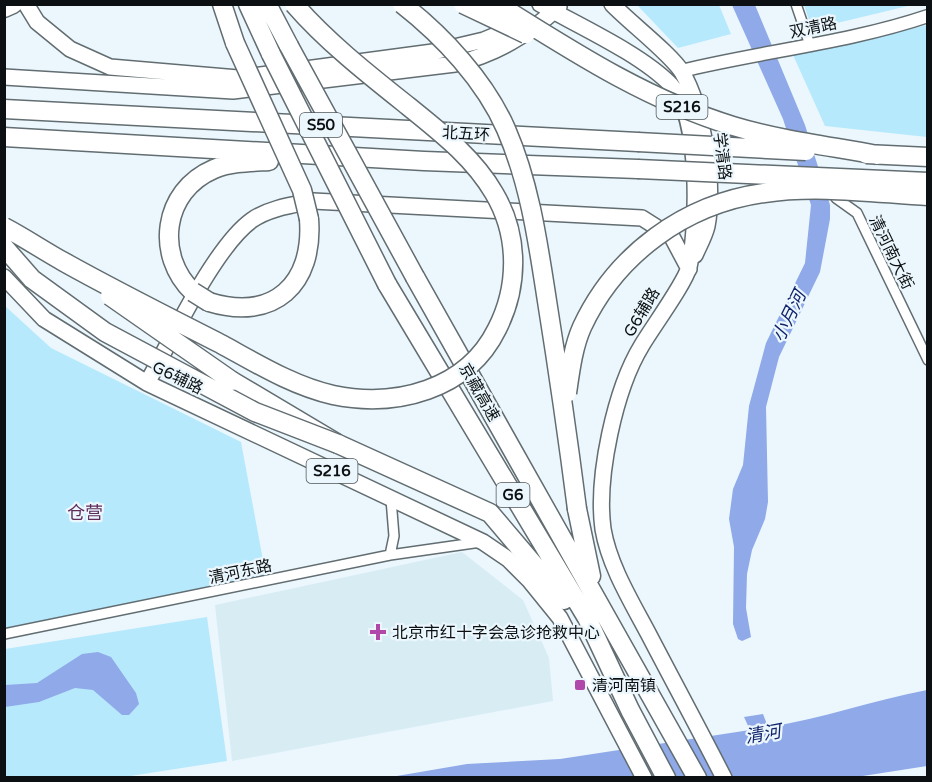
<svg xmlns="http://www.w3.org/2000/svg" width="932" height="782" viewBox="0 0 932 782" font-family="'Varela Round','Noto Sans SC',sans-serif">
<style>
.built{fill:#d8ecf4}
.green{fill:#b7e9fd}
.water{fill:#8fa9e9}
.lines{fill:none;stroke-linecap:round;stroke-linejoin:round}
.minor-casing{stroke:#626d71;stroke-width:12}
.tertiary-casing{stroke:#626d71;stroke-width:15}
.primary-casing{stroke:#626d71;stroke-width:18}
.motorway-casing{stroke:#626d71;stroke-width:21}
.minor{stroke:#fff;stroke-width:9}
.tertiary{stroke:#fff;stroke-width:12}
.primary{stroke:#fff;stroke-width:15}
.motorway{stroke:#fff;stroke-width:18}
.motorway-bridge-casing{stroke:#626d71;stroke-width:21;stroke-linecap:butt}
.motorway-bridge{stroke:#fff;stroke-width:18}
.poi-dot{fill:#b148a9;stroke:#ebf7fd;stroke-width:2}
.labels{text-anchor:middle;stroke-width:4.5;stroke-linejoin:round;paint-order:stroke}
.shield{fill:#ebf7fd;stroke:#4f5558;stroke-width:1.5}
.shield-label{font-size:15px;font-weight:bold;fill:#0c1012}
.street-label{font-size:16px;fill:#0c1012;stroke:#ebf7fd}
.poi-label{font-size:16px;fill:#0c1012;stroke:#ebf7fd;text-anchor:start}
.water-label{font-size:18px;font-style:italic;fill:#11236b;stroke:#ebf7fd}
.neighbourhood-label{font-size:18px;fill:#5e2b5a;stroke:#ebf7fd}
</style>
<rect width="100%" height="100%" fill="#ebf7fd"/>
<path class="built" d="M462,552L523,600L549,658L553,701L232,761L215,605Z"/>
<path class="green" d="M637,5H719L731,34L678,48Z
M804,5V4L912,5L812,29Z
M927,25V137L825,126L793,55Z
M4,305L51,348L241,442L266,576L5,628Z
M207,617L227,761L124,777L5,778V649Z"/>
<path class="water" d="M732,5H755L805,125L830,205V219L820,272L779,357L766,407L768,502L765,519L752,550L747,574L746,608L751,637L742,641L738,639L733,624L734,547L729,519L733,489L743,465L749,406L766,343L805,263L811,205L783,119Z
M98,652L111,657L136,693L139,704L129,715H122L93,690L75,688L39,702L5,707V685L37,683L82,654Z
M927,690V766L850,778H385L467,764L560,759L750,730L744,717L763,714L768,727C822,719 873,700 927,690Z"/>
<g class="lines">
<defs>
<path id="minor" d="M796,4L810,45
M836,198L857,213L928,360
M390,555L394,536L391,499
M4,634L390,555L481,542"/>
<path id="tertiary" d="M681,71C763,51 848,43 928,16"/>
<path id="primary" d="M26,4L37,22L70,49L110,67L238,78L433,52L484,40L520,25
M540,4C579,26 641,54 671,85C701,117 698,227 689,267C685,283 652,328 642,345C615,389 596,477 603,529C609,565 631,601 648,633C673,681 699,729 724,778
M612,4C629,22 671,54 682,72C703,108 715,184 707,226C705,235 699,246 695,255
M4,77L233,91L455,64C497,54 527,35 559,7
M4,277L44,319L147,383L483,542L508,559L530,581L560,618L644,778
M147,383C171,341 214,247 252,220C269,208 293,205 313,201L642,218L672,237L689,269"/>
<path id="motorway" d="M222,4L235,43
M248,4L271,54
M267,4L289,46
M4,8L13,4
M4,109L638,142
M4,137L424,161L638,169
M415,277L697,778
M387,284L587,618L630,710L666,778
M193,292C155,256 162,191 214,169C231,162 251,162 269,161
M209,302C274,322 314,284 309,219
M232,381L338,444L490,513L564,600
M577,509L591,576"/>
</defs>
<use href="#minor" class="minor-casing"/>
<use href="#tertiary" class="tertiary-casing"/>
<use href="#primary" class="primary-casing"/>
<use href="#motorway" class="motorway-casing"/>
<use href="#minor" class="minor"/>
<use href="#tertiary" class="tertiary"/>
<use href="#primary" class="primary"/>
<use href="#motorway" class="motorway"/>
<defs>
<path id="motorway-bridge" d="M402,4C443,36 485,81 506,129C530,184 538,243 547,301C558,370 568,439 577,509
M463,4L526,34
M497,4C572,51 647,100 733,126C779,140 829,146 877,155
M235,43L302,190L309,219
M289,46L415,277
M271,54L387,284
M638,142L806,151
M866,154L928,157
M638,169L928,182
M4,227C25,238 44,251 64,262C116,291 168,317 221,344C256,363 293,386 333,395C396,408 467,390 497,329C519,286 519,235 494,193C473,157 440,132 408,106C369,75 327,42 294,4
M4,247L32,279L105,332L255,412L338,444
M193,292L209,302
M110,296L232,381
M567,393C570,372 573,347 582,327C616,254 685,204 764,193C817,185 874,193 928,196"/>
</defs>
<use href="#motorway-bridge" class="motorway-bridge-casing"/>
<use href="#motorway-bridge" class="motorway-bridge"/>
</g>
<g class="poi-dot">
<path d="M375 623h6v6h6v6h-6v6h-6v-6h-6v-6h6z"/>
<rect x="574" y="679" width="12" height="12" rx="3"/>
</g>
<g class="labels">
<g class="shield">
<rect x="656.5" y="95" width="51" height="24" rx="4.5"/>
<rect x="300" y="113" width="42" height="24" rx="4.5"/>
<rect x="306.5" y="459" width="51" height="24" rx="4.5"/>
<rect x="496.5" y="483" width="33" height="24" rx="4.5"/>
</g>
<g class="shield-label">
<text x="682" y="112">S216</text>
<text x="321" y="130">S50</text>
<text x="332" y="476">S216</text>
<text x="513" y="500">G6</text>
</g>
<g class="street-label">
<text transform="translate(813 27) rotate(-12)" y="6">双清路</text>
<text transform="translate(466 133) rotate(3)" y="6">北五环</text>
<text transform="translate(723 156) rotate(83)" y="6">学清路</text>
<text transform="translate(892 252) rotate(64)" y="6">清河南大街</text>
<text transform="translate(641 312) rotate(-59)" y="6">G6辅路</text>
<text transform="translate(178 377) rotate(26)" y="6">G6辅路</text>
<text transform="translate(480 392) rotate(60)" y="6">京藏高速</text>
<text transform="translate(240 571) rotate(-12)" y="6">清河东路</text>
</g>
<g class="poi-label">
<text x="392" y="638">北京市红十字会急诊抢救中心</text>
<text x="592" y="691">清河南镇</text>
</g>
<g class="water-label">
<text transform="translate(789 316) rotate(-64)" y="6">小月河</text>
<text transform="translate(763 734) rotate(-10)" y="6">清河</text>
</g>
<g class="neighbourhood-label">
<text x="85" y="519">仓营</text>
</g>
</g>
<rect width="932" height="782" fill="none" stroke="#0c1012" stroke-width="12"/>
</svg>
